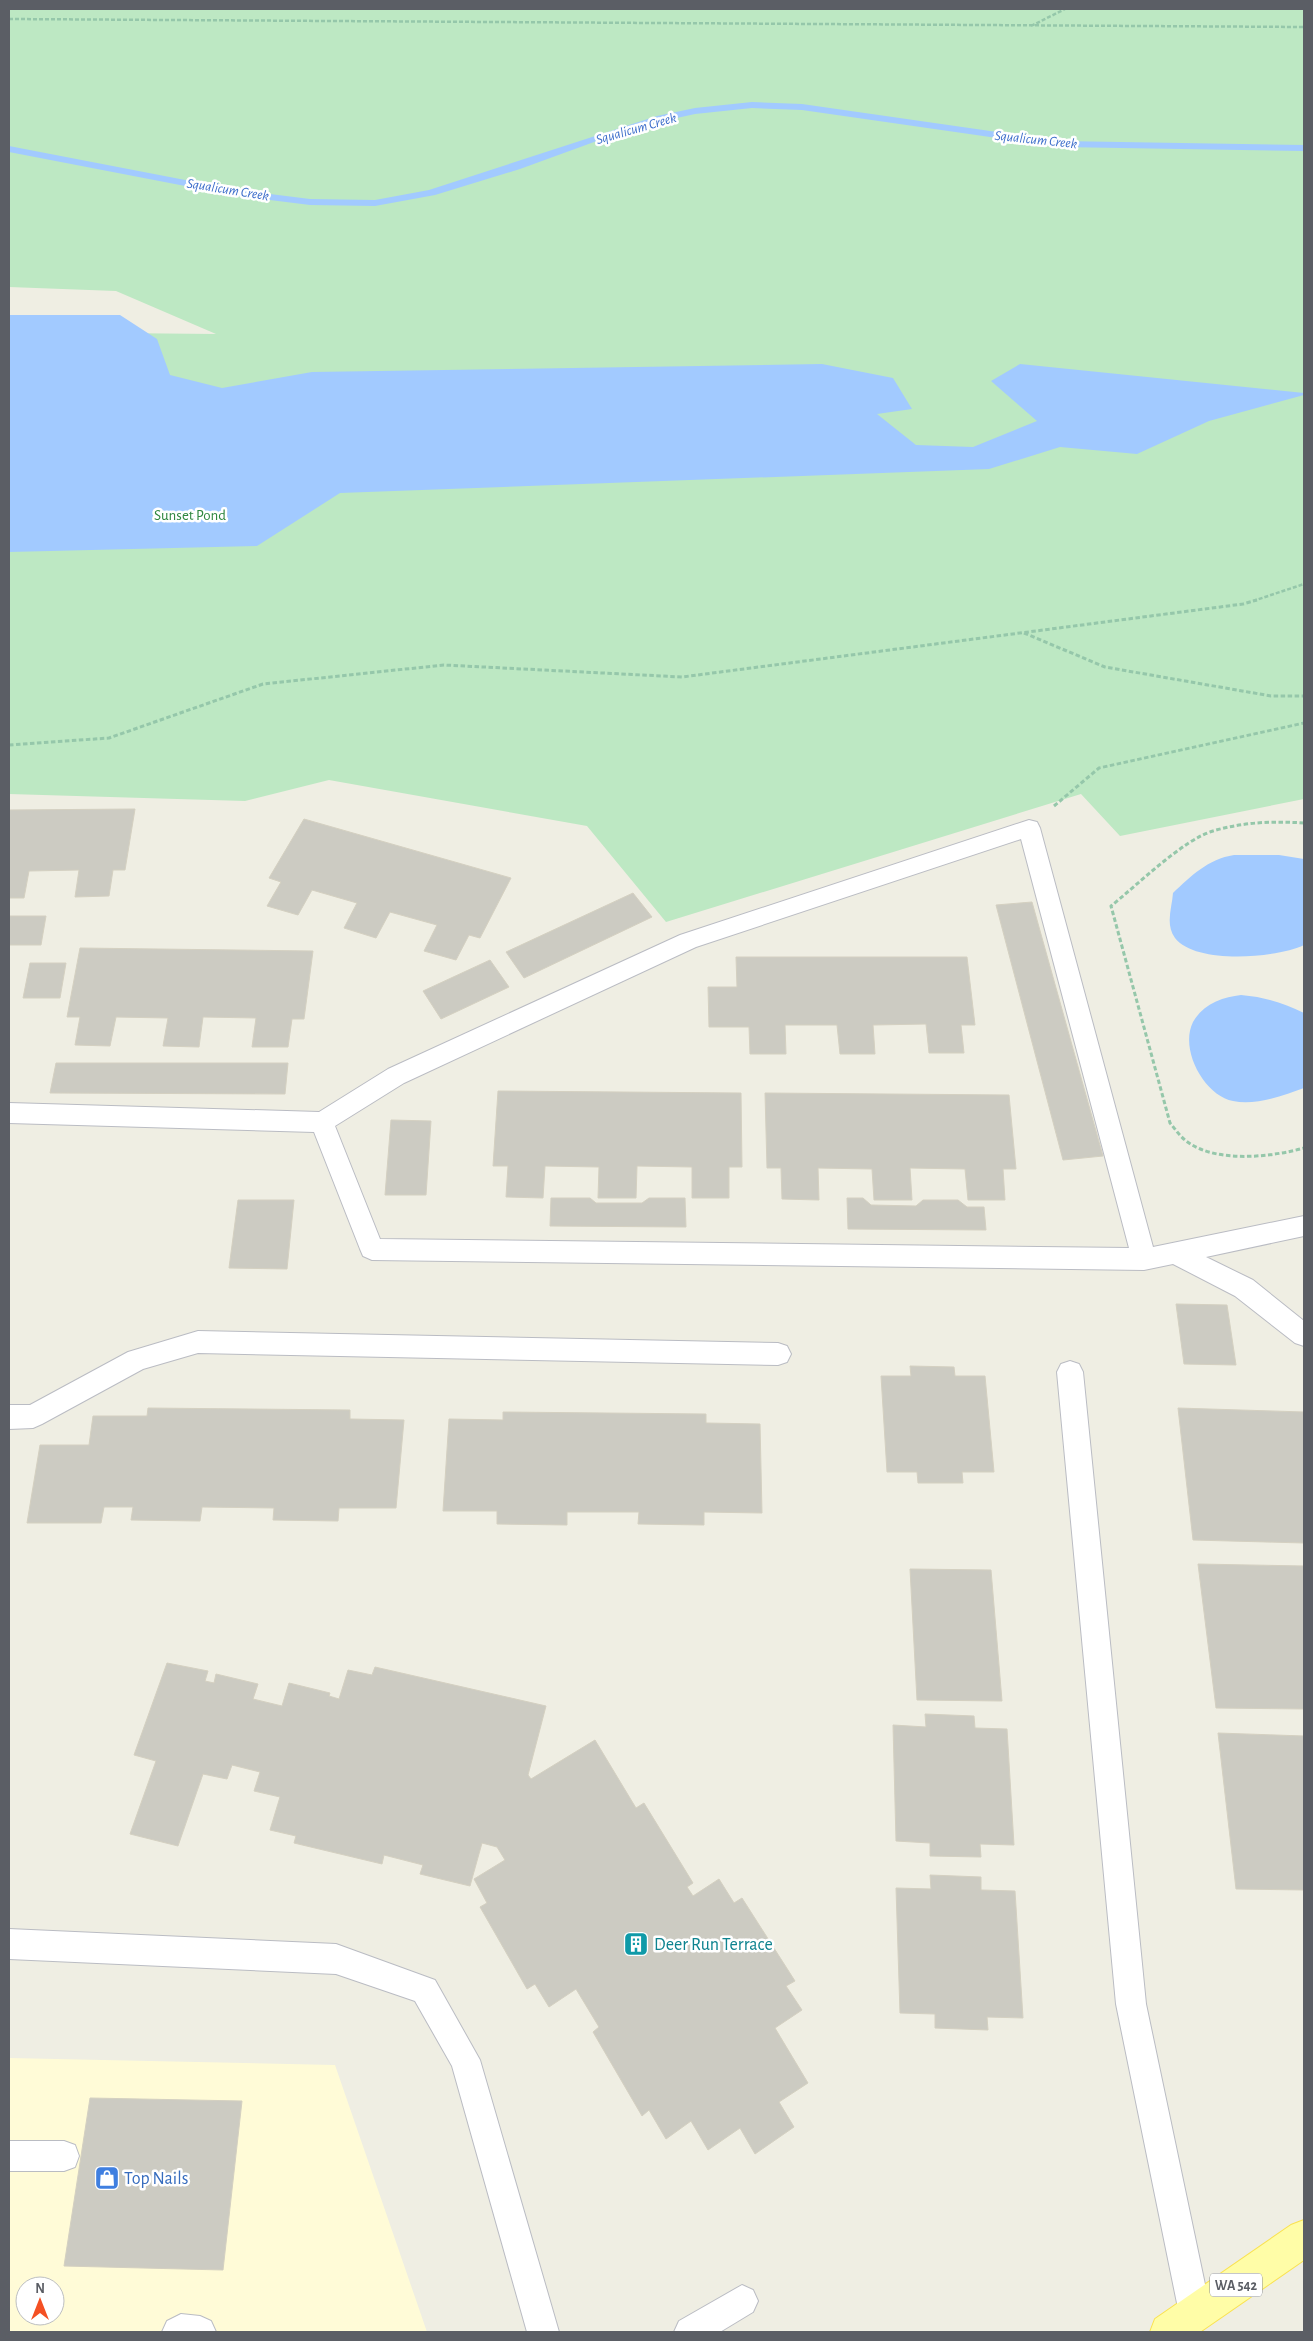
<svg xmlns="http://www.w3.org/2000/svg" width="1313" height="2341" viewBox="0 0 1313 2341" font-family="'Alegreya Sans',sans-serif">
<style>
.commercial{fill:#fffbd7;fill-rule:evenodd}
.green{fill:#bde8c3}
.water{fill:#a2caff}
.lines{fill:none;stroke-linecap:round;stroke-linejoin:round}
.stream{fill:#a2caff;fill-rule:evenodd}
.building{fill:#cccbc2;stroke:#d4d0c1}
.service-casing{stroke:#babcc3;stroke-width:2}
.primary-casing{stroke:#fae250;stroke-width:2}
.path-far1{stroke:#95c7aa;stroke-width:2.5;stroke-dasharray:4 2;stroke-linecap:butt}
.path{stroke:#95c7aa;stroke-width:3;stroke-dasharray:4.5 2.5;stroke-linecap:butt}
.service{fill:#fff;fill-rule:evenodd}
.primary{fill:#fffda7;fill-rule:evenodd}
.labels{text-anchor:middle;stroke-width:5;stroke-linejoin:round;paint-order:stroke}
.far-water-label{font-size:14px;font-style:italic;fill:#3d6ecb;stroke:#fff}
.shield{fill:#fff;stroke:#8c8e93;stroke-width:1}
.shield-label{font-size:14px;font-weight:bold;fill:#5b5e65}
.park-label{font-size:15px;fill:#2f8740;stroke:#fff}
.near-culture-label{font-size:18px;fill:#0d838f;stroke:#fff;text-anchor:start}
.near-shop-label{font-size:18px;fill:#366cbe;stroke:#fff;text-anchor:start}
</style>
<rect width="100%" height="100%" fill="#efeee3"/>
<path class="commercial" d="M9,2058L335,2065L427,2332H9ZM25,2286H55V2316H25Z"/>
<path class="green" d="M9,9H1304V799L1120,836L1081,794L666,922L587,826L329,780L245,801L9,794V332L216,334L116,291L9,287Z"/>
<path class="water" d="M9,315H120L157,339L170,375L222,388L312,372L822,364L893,378L912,409L877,414L916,445L973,447L1037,421L991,381L1020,364L1304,393V395L1209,421L1137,454L1060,447L989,469L340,493L257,546L9,552Z
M1234,855H1279L1304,859V945C1277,958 1196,965 1175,938C1165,924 1172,908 1173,893C1191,876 1208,859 1234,855Z
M1241,995C1265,997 1283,1003 1304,1013V1088C1284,1095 1256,1106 1233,1101C1205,1096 1179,1050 1193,1022C1203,1004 1223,997 1241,995Z"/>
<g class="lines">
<path class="stream" d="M752,102L802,104L1060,141L1304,145V151L1060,147L802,110L752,108L695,114L663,121L605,138L520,169L435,195L375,206L310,205L237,196L9,152V146L237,190L310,199L375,200L429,190L657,116L695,108Z"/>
</g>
<path class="building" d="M135,809L125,870H113L109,896L75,897L79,870L29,871L24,898H9V810Z
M304,819L511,878L480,938L469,935L456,960L424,951L437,925L390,912L376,938L344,928L357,903L312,890L298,915L267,906L281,882L269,878Z
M633,893L652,917L524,978L506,952Z
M1032,902L1103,1156L1063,1160L996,905Z
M9,916H46L41,945H9Z
M80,948L313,951L304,1019H292L288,1047H252L256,1018L203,1017L199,1047L163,1046L168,1018L116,1017L110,1046L75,1045L80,1017H67Z
M736,957H967L975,1025H961L964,1053H929L926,1024L873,1025L875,1054H840L837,1025H785L786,1054H750L749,1027H709L708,987H737Z
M490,960L509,987L441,1019L423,991Z
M30,963H66L60,998H23Z
M56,1063H288L285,1094L50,1093Z
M498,1091L741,1093L742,1167H729V1198H692V1167L637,1166L636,1198H598L599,1167L545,1166L543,1198L506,1197L508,1166H493Z
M765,1093L1009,1095L1016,1169H1003L1005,1200H968L965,1169L910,1168L912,1200H874L872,1169L818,1168L819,1200L782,1199L781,1168H767Z
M391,1120L431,1121L426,1195H385Z
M551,1198H590L596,1203H642L649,1198H685L686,1227L550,1226Z
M847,1198H863L871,1205L916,1206L923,1200H958L967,1207H984L986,1230L848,1229Z
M238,1200H294L287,1269L229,1268Z
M1176,1304L1227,1305L1236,1365L1184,1364Z
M910,1366L954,1367L955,1376H985L994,1472H962L963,1483H918L917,1472H887L881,1376H911Z
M148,1408L350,1410V1419L404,1420L396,1508H339L338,1521L273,1520L274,1508L202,1507L200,1521L131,1520L133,1507H104L101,1523H27L40,1445H89L93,1416H147Z
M1178,1408L1304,1412V1543L1193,1540Z
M503,1412L706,1414V1423L760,1424L762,1513L704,1512V1525L638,1524L639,1512H567V1525L497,1524V1511H443L449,1419L503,1420Z
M1198,1564L1304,1566V1709L1216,1708Z
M910,1569L991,1570L1002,1701L917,1700Z
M167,1663L208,1671L205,1681L214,1683L216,1674L258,1684L253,1699L282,1706L289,1683L330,1693L329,1696L339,1699L348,1670L372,1675L375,1667L546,1706L528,1775L531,1779L595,1740L636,1808L644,1803L693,1883L687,1887L693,1896L719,1879L734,1903L742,1898L795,1981L786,1986L802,2010L775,2028L808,2083L779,2102L794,2127L755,2154L740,2128L708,2150L691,2121L666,2139L649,2110L642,2116L593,2032L599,2027L576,1989L549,2007L535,1984L527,1989L480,1907L487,1903L474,1879L505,1860L497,1847L482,1843L470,1886L420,1874L423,1865L384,1855L382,1864L294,1843L296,1836L270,1830L280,1797L254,1791L260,1772L232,1765L227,1779L203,1774L178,1846L130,1834L156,1761L134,1755Z
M925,1714L974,1716L975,1728L1007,1729L1014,1845L980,1844L981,1857L930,1856V1843L896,1841L893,1725L926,1727Z
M1218,1733L1304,1736V1890L1236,1889Z
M930,1875L981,1877V1890L1015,1891L1023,2018L987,2017L988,2030L935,2028V2014L900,2013L896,1888L931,1889Z
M90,2098L242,2101L223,2270L64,2266Z"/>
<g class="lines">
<defs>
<path id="service" d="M1029,820L1037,822L1040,828L1153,1247L1304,1216V1236L1206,1257L1253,1280L1304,1321V1346L1295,1343L1235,1296L1173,1264L1144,1270L372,1260L363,1256L360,1249L314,1132L9,1123V1103L319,1112L388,1069L680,935ZM1021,839L1129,1248L380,1239L335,1126L404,1083L696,947Z
M198,1331L778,1343L787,1346L791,1354L787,1362L778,1365L198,1353L143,1369L42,1424L33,1428L9,1429V1405H30L128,1352Z
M1070,1361L1079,1364L1083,1372L1146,2004L1211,2313L1206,2324L1195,2329L1184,2324L1179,2313L1116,2004L1057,1372L1061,1364Z
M9,1929L336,1944L435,1980L480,2060L559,2332H527L452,2066L415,2001L336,1974L9,1959Z
M9,2141H64L75,2145L79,2156L75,2167L64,2171H9Z
M742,2285L753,2290L758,2301L753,2312L720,2332H674L679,2321Z
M181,2314L200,2316L211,2321L216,2332H162L167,2321Z"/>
<path id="primary" d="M1304,2220V2260L1200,2332H1150L1155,2319L1291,2225Z"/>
</defs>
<use href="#service" class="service-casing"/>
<use href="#primary" class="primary-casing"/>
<path class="path-far1" d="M9,19L1304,27
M1031,26L1065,9
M1253,601L1304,584"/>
<path class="path" d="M1024,633L1105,667L1271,696H1304
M9,745L109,738L263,684L444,665L682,677L1243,604L1257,600
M1054,806L1099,768L1304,723
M1304,823C1273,821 1243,822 1213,831C1184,839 1136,886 1111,906L1170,1123C1176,1130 1181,1138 1189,1143C1218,1163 1272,1157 1304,1148"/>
<use href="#service" class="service"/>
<use href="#primary" class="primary"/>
</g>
<defs>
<symbol id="building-square" viewBox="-11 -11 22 22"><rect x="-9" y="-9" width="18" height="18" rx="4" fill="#0f9aa8" stroke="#fff"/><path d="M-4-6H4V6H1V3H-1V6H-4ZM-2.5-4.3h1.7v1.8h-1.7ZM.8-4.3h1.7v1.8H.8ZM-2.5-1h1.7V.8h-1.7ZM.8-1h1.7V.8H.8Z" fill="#fff"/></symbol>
<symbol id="shop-square" viewBox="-11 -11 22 22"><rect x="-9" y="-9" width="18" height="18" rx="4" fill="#3f7fe0" stroke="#fff"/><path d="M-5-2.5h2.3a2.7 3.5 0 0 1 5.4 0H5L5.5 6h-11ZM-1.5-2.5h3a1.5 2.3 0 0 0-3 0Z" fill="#fff"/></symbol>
</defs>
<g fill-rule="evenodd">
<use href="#building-square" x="622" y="1930" width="28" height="28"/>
<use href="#shop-square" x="93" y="2164" width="28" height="28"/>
</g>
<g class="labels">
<g class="far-water-label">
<text transform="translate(636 128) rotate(-16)" y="5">Squalicum Creek</text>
<text transform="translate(1036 139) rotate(6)" y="5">Squalicum Creek</text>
<text transform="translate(228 189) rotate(9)" y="5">Squalicum Creek</text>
</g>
<rect class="shield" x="1210" y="2273.5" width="52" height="23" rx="4"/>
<g class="shield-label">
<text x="1236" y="2290">WA 542</text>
</g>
<g class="park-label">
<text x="190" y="520">Sunset Pond</text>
</g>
<g class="near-culture-label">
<text x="654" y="1950">Deer Run Terrace</text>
</g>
<g class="near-shop-label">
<text x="124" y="2184">Top Nails</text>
</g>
</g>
<rect width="1313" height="2341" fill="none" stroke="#5b5e65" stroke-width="20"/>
<g transform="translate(40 2301)"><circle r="24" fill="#ffffff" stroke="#bdbfc1"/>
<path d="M0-4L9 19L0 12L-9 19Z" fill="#f45023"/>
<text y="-8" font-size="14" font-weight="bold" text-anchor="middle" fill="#5b5e65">N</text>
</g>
</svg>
